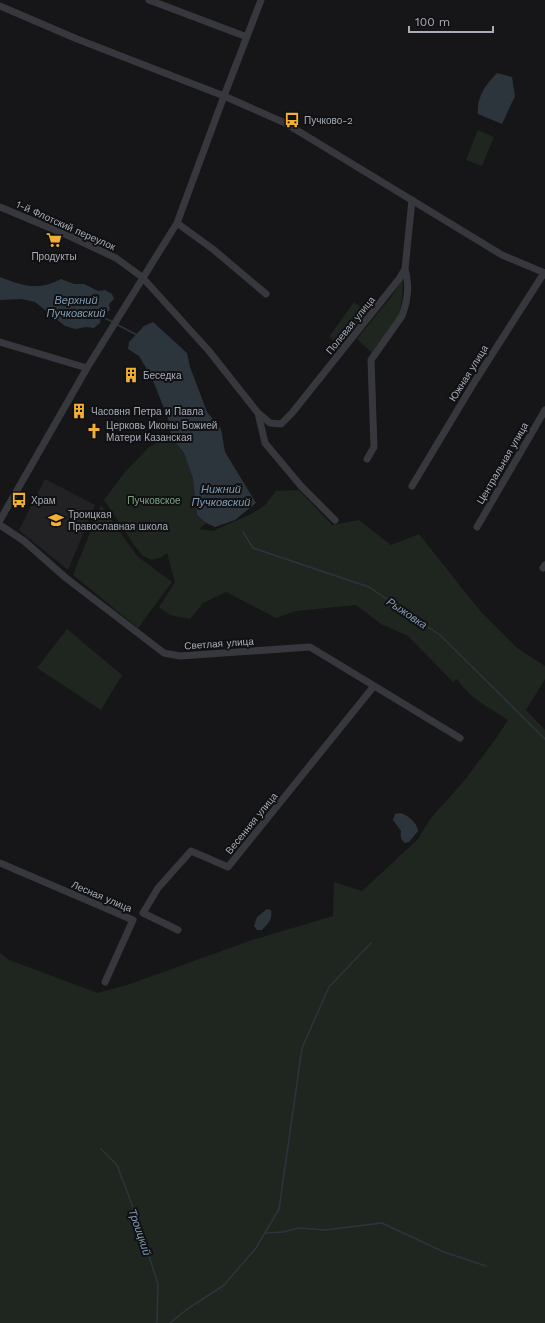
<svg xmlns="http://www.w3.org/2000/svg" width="545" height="1323" viewBox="0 0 545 1323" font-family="'Work Sans',sans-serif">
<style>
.built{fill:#222225}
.green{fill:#1e261f}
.water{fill:#2c353c}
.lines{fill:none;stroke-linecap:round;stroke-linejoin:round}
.stream{stroke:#2c353c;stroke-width:1.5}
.minor{stroke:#37383d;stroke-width:7}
.labels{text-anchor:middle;stroke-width:4;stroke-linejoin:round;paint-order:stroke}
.poi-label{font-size:10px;fill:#a8adb8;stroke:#111113;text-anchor:start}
.street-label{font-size:10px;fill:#a8adb8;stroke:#111113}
.park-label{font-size:10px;fill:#7fa381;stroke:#111113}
.water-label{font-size:11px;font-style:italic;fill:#7f9bb3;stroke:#111113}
</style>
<rect width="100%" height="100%" fill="#161618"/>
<path class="built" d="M45,479L95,505L68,570L19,530Z"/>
<path class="green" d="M478,130L494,137L482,166L466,160Z
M403,279L402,299L399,316L372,353L357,339L391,297Z
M354,302L370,314L342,347L329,337Z
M170,435L184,453L193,479L197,515L206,523L199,529L213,531L251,514L264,506L276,491L299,490L332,525L359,520L391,545L419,534L481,612L517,648L545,666V679L526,710L545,730V1323H0V953L9,960L98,993L130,984L252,940L333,916L334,882L362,891L418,839L430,819L464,781L497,737L508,720C488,706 472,701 457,679L453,682L408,636L381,624L356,605L296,611L276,618L226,592L203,603L190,619L170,615L159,607L175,582L167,553L162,557L152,560L143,556L134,545L104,500L125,472L149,447Z
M101,505L137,556L172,582L138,628L73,575Z
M67,629L122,675L101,710L37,668Z"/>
<path class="water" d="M497,73L512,77L515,96L502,124L478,114C476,98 486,84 497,73Z
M0,277C23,286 38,291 61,279L74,284H84L98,291L105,290L112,294L114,299L109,304L110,310L101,316L100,323L94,328L86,327L75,329L65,326L35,302L21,299L0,300Z
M153,322L187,353L190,367L207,412L221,429L225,452L256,503L235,520L215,527L206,523L197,515L193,479L184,453L170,435L171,426L152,378L139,356L128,349L129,342L144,326Z
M400,813C408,815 417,822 418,831L409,842L405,843C401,839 400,837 401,831L393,820L395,814Z
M267,909L271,910C273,919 268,924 262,930H257L254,926L257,917Z"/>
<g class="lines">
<path class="stream" d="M100,316L113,322
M116,324L137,335
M243,532L253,548L369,587L440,635L545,739
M101,1149L117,1165L134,1210L158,1284L157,1323
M266,1233L283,1232L299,1228L325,1230L382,1223L444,1252L486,1266
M170,1323L186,1310L224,1285L256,1248L279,1209L302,1048L329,987L371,943"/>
<path class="minor" d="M149,0L247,37
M0,6L77,39L224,96L285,123L502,255L545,273
M0,207L67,235L116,258L142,277L209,351L258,413L265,443L301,486L335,520
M177,223L214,250L266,294
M0,342L87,368
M258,413L270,423L281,424L292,413L399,279L405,269L412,200
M367,459L374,447L371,360L402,316C408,300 410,285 405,269
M412,486L475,381L544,273
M0,520L87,368L177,223L224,96L261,0
M0,525L24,541L66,578L164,653L180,656L310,647L460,738
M477,527L545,410
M543,568L545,565
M0,863L133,920L105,982
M178,930L143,913L158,888L191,851L228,867L374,686"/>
</g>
<defs>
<symbol id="bus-bare" viewBox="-9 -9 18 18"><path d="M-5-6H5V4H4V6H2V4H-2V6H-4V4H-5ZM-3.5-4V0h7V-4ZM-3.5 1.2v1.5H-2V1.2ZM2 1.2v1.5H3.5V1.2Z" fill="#f2b134" stroke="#111113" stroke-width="2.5" paint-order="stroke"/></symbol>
<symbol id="supermarket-bare" viewBox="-9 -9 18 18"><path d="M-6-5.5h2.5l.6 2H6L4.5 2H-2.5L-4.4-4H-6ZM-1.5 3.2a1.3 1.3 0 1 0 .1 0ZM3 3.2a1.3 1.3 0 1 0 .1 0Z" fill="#f2b134" stroke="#111113" stroke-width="2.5" paint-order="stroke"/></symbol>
<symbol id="building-bare" viewBox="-9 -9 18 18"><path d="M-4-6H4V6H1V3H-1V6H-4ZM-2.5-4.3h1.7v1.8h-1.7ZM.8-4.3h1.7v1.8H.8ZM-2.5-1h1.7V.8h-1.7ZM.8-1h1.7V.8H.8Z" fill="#f2b134" stroke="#111113" stroke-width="2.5" paint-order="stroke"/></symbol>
<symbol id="church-bare" viewBox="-9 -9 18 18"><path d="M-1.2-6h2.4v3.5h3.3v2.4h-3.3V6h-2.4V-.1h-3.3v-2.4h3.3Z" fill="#f2b134" stroke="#111113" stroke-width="2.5" paint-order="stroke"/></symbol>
<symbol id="school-bare" viewBox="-9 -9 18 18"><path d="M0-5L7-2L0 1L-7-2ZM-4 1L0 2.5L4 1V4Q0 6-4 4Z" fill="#f2b134" stroke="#111113" stroke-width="2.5" paint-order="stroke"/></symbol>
</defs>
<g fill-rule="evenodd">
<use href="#bus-bare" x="281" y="109" width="22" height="22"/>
<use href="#supermarket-bare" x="43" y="229" width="22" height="22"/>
<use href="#building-bare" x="120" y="364" width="22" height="22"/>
<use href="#building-bare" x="68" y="400" width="22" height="22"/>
<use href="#church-bare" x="83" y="420" width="22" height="22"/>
<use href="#bus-bare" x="8" y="489" width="22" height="22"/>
<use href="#school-bare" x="45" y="509" width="22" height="22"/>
</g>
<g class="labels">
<g class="poi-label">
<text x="304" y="124">Пучково-2</text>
<text x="54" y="260" text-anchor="middle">Продукты</text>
<text x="143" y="379">Беседка</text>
<text x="91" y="415">Часовня Петра и Павла</text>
<text x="106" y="429">Церковь Иконы Божией<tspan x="106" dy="12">Матери Казанская</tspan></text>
<text x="31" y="504">Храм</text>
<text x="68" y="518">Троицкая<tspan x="68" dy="12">Православная школа</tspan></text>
</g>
<g class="street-label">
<text transform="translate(66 225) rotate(24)" y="4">1-й Флотский переулок</text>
<text transform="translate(350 325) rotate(-51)" y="4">Полевая улица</text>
<text transform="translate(468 373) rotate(-58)" y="4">Южная улица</text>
<text transform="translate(502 463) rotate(-60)" y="4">Центральная улица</text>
<text transform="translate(219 643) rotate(-4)" y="4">Светлая улица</text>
<text transform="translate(251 823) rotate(-51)" y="4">Весенняя улица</text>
<text transform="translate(102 896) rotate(23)" y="4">Лесная улица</text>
</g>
<g class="park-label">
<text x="154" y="504">Пучковское</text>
</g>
<g class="water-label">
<text x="76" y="304">Верхний<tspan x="76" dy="13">Пучковский</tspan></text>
<text x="221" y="493">Нижний<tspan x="221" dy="13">Пучковский</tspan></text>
<text transform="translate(407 613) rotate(34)" y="4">Рыжовка</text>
<text transform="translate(140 1232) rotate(71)" y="4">Троицкий</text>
</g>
</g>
<path d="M409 26v6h84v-6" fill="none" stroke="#a8adb8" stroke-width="2"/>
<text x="415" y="26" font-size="12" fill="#a8adb8" stroke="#111113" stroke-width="3" paint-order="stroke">100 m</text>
</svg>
